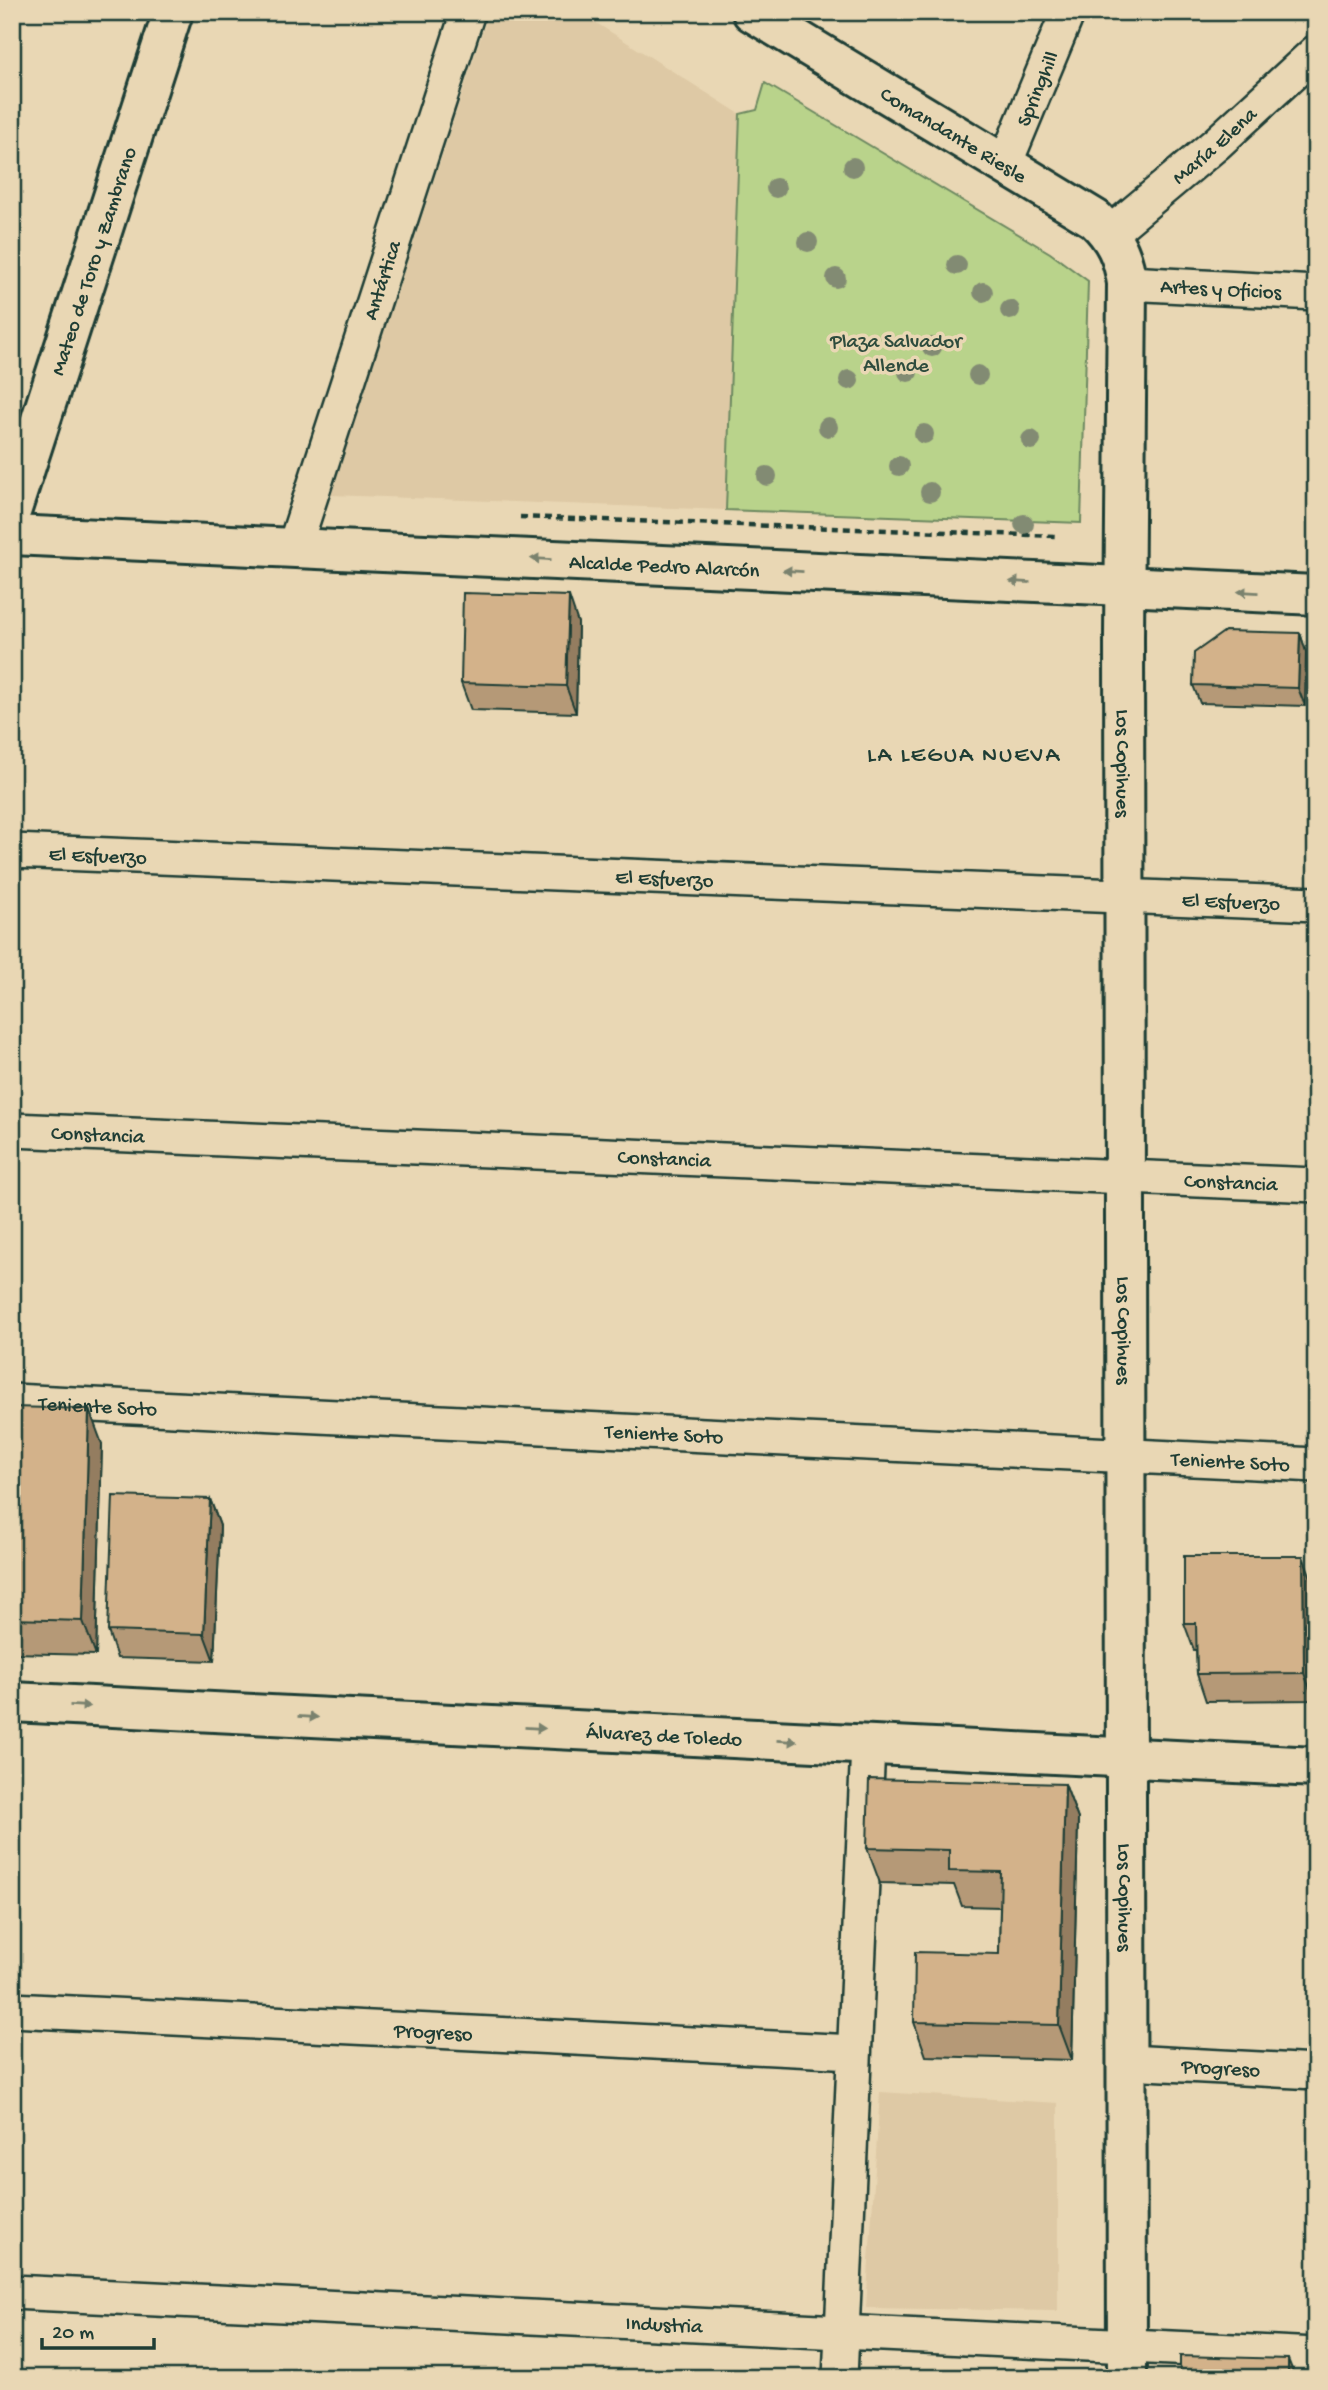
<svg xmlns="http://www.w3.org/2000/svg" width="1328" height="2390" viewBox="0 0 1328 2390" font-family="'Gochi Hand',sans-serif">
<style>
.built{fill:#dec9a5}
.green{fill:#b9d38b;stroke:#6c8860;stroke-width:2}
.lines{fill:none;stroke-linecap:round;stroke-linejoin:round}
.minor-casing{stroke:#1f3d34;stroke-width:38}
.tertiary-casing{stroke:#1f3d34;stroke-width:44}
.path{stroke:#1f3d34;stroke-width:4.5;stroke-dasharray:7 5;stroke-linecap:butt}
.minor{stroke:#e9d7b4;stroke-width:33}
.tertiary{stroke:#e9d7b4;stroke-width:38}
.tree{fill:#828b73}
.wall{fill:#b59977;stroke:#1f3d34;stroke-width:2}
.shaded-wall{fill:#947d61;stroke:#1f3d34;stroke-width:2}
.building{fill:#d3b28a;stroke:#1f3d34;stroke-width:2}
.oneway{fill:#7a826e}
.labels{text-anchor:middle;stroke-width:7;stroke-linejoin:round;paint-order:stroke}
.street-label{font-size:21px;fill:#1f3d34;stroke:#e9d7b4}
.park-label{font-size:21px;fill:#2e4c3d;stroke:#e9d7b4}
.neighbourhood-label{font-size:23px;letter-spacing:2px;fill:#1f3d34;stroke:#e9d7b4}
</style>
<rect width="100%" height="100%" fill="#e9d7b4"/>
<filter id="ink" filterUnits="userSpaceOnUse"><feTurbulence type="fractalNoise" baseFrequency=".0143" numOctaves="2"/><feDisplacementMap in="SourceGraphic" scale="14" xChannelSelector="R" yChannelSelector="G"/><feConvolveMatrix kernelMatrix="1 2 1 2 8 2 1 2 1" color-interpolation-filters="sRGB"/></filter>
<g filter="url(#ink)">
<path class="built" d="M489,12H579L740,114L726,510L331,495Z
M880,2092L1058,2103V2311L866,2308Z"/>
<path class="green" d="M765,83L1050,253L1088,281L1081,523L726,510L740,114L757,110Z"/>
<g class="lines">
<defs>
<g id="minor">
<path id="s1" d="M1005,164L1068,12"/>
<path id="s2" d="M1110,233L1216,144L1316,52"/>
<path id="s3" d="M1127,283L1316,293"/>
<path id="s4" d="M294,548L468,12"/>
<path id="s5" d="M12,851L1316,904"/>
<path id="s6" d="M12,1130L1316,1185"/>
<path id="s7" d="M12,1401L1316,1465"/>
<path id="s8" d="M12,2010L854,2052"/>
<path id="s9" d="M1127,2062L1316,2072"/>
<path id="s10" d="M12,2292L1316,2355"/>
<path d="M840,2378L868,1745"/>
</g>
<g id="tertiary">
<path id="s11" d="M752,12L1095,219C1115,238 1123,256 1127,283L1124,637L1127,2378"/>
<path id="s12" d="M12,509L173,12"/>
<path id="s13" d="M12,535L1316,595"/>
<path id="s14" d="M12,1702L1316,1767"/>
</g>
</defs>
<use href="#minor" class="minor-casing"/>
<use href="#tertiary" class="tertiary-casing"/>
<path class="path" d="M520,517L1057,536"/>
<use href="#minor" class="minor"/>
<use href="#tertiary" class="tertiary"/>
</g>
<g class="tree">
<circle cx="853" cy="167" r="10"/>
<circle cx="776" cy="188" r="10"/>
<circle cx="808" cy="242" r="10"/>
<circle cx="957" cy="265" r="10"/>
<circle cx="836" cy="278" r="10"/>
<circle cx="983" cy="292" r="10"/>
<circle cx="1010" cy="310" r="10"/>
<circle cx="932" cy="347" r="10"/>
<circle cx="908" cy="372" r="10"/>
<circle cx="978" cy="375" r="10"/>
<circle cx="849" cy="380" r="10"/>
<circle cx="828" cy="427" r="10"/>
<circle cx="924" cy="434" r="10"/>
<circle cx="1031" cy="440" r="10"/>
<circle cx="899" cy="466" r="10"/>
<circle cx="767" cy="476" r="10"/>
<circle cx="930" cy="492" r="10"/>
<circle cx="1024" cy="524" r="10"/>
</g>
<path class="wall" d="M578,623L576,713L471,710L461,683Z
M1300,633L1306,652L1305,706L1200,703L1193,685Z
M12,1407L102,1444L96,1655L12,1653Z
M210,1499L220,1526L214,1661L117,1658L108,1631Z
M1313,1583L1314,1700L1206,1701L1197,1674L1196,1650H1194L1184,1623Z
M1065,1784L1078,1819L1072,2060L926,2056L914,2022L999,1954L1000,1907L962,1906L954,1885L880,1883L867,1848Z"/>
<path class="shaded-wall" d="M569,596L578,623L576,713L566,686Z
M1300,633L1306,652L1305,706L1298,688Z
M89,1409L102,1444L96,1655L83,1621Z
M210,1499L220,1526L214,1661L204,1634Z
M1303,1556L1313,1583L1314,1700L1304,1673Z
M1065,1784L1078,1819L1072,2060L1059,2025Z
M1288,2359L1295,2377V2378H1288Z"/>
<path class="building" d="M463,593L569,596L566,686L461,683Z
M1225,631L1300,633L1298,688L1193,685L1194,653Z
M12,1407L89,1409L83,1621L12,1619Z
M113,1496L210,1499L204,1634L108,1631Z
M1184,1556H1303L1304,1673L1197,1674L1196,1623H1184Z
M869,1779L1065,1784L1059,2025L914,2022L915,1952L999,1954L1001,1872L949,1871V1850L867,1848Z
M1180,2356L1288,2359V2378H1180Z"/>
<defs><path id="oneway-solid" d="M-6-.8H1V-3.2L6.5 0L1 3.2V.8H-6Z" transform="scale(1.75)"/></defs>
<g class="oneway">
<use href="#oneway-solid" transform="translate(541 559) rotate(-177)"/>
<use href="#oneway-solid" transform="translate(793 571) rotate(-177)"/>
<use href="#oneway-solid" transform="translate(1020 582) rotate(-177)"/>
<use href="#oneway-solid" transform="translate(1248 592) rotate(-177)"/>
<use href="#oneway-solid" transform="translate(80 1706) rotate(3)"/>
<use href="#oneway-solid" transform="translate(308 1717) rotate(3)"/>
<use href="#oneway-solid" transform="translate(535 1728) rotate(3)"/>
<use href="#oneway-solid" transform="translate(787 1741) rotate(3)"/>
</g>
</g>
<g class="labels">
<g class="street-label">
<text dy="7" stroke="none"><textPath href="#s1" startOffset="82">Springhill</textPath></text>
<text dy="7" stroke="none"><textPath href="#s11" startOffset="236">Comandante Riesle</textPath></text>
<text dy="7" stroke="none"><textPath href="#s2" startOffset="136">María Elena</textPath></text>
<text dy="7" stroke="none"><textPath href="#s12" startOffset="261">Mateo de Toro y Zambrano</textPath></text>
<text dy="7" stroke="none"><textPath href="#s4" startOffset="282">Antártica</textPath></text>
<text dy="7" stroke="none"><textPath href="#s3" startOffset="94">Artes y Oficios</textPath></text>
<text dy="7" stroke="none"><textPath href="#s13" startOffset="653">Alcalde Pedro Alarcón</textPath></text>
<text dy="7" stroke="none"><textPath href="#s11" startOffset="954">Los Copihues</textPath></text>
<text dy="7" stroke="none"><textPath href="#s5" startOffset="86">El Esfuerzo</textPath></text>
<text dy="7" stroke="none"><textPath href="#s5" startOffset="653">El Esfuerzo</textPath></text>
<text dy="7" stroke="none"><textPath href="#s5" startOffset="1220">El Esfuerzo</textPath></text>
<text dy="7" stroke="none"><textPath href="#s6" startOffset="86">Constancia</textPath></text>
<text dy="7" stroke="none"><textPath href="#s6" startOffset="653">Constancia</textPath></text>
<text dy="7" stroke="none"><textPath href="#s6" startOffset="1220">Constancia</textPath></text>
<text dy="7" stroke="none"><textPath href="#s11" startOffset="1521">Los Copihues</textPath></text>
<text dy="7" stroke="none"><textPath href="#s7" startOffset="86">Teniente Soto</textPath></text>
<text dy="7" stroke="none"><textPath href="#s7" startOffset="653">Teniente Soto</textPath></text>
<text dy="7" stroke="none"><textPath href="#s7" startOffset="1220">Teniente Soto</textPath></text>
<text dy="7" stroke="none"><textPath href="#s14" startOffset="653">Álvarez de Toledo</textPath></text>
<text dy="7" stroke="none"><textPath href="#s11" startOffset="2088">Los Copihues</textPath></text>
<text dy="7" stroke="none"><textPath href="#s8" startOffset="422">Progreso</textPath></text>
<text dy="7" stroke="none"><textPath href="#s9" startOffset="94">Progreso</textPath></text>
<text dy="7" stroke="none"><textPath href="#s10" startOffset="653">Industria</textPath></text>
</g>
<g class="park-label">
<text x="896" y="347">Plaza Salvador<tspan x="896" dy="24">Allende</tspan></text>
</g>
<g class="neighbourhood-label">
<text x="964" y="761">LA LEGUA NUEVA</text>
</g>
</g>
<rect width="1328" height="2390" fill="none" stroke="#e9d7b4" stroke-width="42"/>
<rect x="21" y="21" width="1286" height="2348" fill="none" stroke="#1f3d34" stroke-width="2.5" filter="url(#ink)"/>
<path d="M42 2338v10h112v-10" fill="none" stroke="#1f3d34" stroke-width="3.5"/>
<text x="52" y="2338" font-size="21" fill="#1f3d34" stroke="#e9d7b4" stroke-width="5" paint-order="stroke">20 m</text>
</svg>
